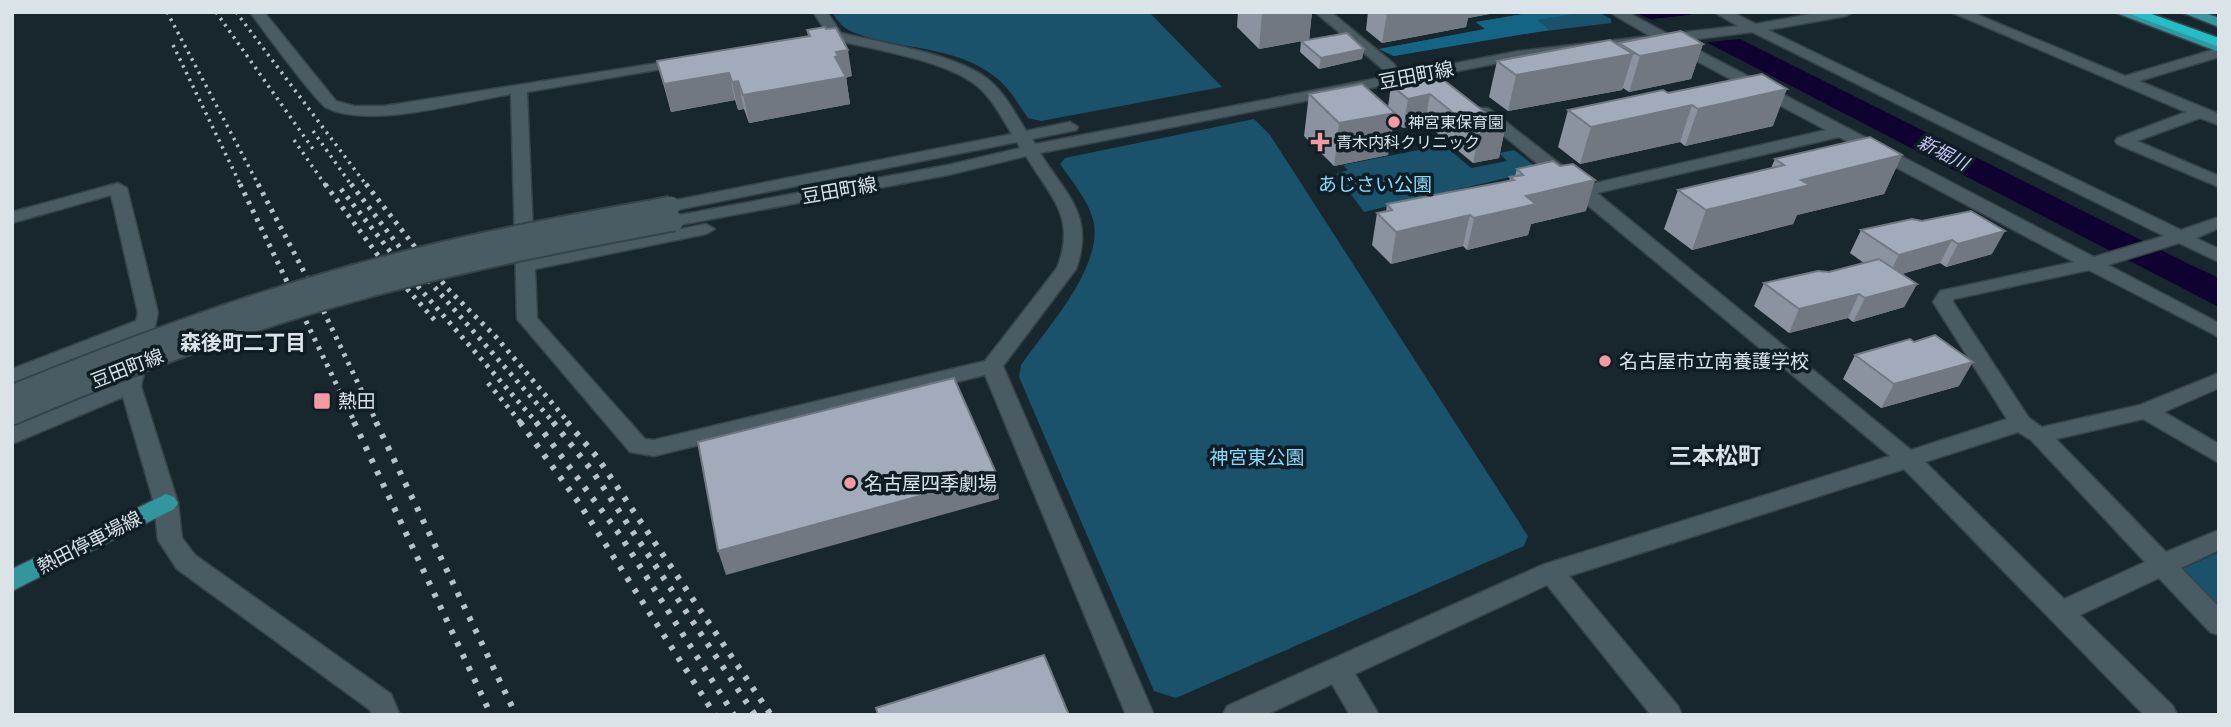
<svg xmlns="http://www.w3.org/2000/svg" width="2231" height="727" viewBox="0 0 2231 727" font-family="'Sofia Sans Condensed','Noto Sans JP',sans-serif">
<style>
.green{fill:#19526a}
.forest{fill:#146585}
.water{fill:#0f0130}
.pier{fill:#18272e}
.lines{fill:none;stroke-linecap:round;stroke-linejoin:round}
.minor-casing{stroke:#374348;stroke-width:3}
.major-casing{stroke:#374348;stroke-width:3}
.highway-casing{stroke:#374348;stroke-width:3}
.minor{fill:#4b5b64;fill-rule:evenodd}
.major{fill:#32969f;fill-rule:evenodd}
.highway{fill:#22bdc6;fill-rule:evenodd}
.rail-far2{stroke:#b7c1c6;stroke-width:3.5;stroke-dasharray:2.5 5;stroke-linecap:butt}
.rail-far1{stroke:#b7c1c6;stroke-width:5;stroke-dasharray:3.5 6;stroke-linecap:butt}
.rail{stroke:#b7c1c6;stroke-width:6;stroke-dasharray:4.5 9;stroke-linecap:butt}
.minor-bridge-casing{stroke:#374348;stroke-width:23;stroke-linecap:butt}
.minor-bridge{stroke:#4b5b64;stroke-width:19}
.wall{fill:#8b93a0}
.shaded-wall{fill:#717882}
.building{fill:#a2abba;stroke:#717882;stroke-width:2}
.poi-dot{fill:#f49aa1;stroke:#0f1d24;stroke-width:2.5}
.labels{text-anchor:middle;stroke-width:7;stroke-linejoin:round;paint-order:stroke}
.far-poi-label{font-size:16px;fill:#dae3e8;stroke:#0f1d24;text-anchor:start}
.far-water-label{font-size:18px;font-style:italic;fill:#c9c5f9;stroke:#0f1d24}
.street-label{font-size:19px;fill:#dae3e8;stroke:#0f1d24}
.park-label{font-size:19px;fill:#89d8fe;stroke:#0f1d24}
.poi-label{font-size:19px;fill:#dae3e8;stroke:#0f1d24;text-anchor:start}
.neighbourhood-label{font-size:21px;font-weight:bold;fill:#dae3e8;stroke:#0f1d24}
.quarter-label{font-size:23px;font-weight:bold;fill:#dae3e8;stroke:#0f1d24}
</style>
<rect width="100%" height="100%" fill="#18272e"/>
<path class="green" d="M832,12H1149L1222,87L1041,121L1028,118C1018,104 1009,87 994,76C954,45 900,50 855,33C844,29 838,22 832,12Z
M1535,12H1598L1611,19V23L1489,38L1394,56L1379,49L1485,29L1476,22Z
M1254,119L1270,135L1528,536L1524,546L1176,698L1154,691L1019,377L1021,365C1046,329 1105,266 1093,219C1087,199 1072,181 1060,164L1065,158Z
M1444,145L1471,168L1507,161L1499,153L1514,150L1540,170L1364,212L1336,174L1348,170L1343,165Z
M2219,552V612L2182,569Z"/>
<path class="forest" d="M1535,12H1586L1537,20L1549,30L1394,56L1379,49L1485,29L1476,22Z"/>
<path class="water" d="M1633,12H1686L2189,264L2219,278V307L1706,42Z"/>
<path class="pier" d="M1698,14L1748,38L1700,43L1652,19Z"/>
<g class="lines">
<defs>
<path id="minor" d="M250,12H264L336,101L354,106H384L690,58L692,61L685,65L527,92L534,258L706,224L715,229L706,234L535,269L537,318L645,439L654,440L985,361L1057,268C1077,217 1051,198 1026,156L948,175L674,226L668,225L665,221L668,217L674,216L948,165L1020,148L1017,142L671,211L665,210L662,206L665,202L671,201L1012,134C1000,115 990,94 972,82C938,59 872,49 831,39L813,12H827L841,33C882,43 948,53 982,75C1002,88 1014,111 1026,131L1070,122L1078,127L1076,130L1032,139L1035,144L1519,51L1650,36L1609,12H1627L1668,34L1738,26L1714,12H1732L1756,24L1821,12H1853L1846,16L1768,30L2181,230L2219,217V228L2196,238L2219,249V262L2179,243L2108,265L2219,323V337L2089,270L1954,299L1953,302L2029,418L2042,427L2140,405L2219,373V388L2164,412L2219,444V463L2143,419L2056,439L2166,552L2219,530V550L2181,568L2219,607V635L2210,632L2159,578L2080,615L2173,706L2177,715H2144L1904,469L1569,576L1678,706L1682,715H1651L1547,585L1355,674L1379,715H1350L1332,684L1266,715H1223L1227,706L1542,565L1890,456L1474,111L1476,108H1488L1587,185L1826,130L1663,43L1519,59L1040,153C1067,196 1095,216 1076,269L1003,366L1154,715H1126L985,375L654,456L630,452L517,319L511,94C464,102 369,129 327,108C317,103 261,27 250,12ZM1752,32L2164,236L2094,257L1681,41ZM1839,137L2074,262L1940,291L1933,302L2007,419L1911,450L1597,193ZM2018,432L2031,440L2145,562L2064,599L1925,462Z
M1315,12H1331L1394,64L1396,67L1394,70H1384Z
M1951,12H1971L2125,76L2219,48V57L2139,81L2219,114V125L2200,118L2137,141L2219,176V187L2117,144L2115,141L2117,138L2186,112Z
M118,183L127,188L158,313L141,386L178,503L182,538L195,555L391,694L400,715H372L370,710L177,569L158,540L154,503L123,397L12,444V427L120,382L132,337L12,384V369L136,321L138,313L111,195L12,223V212Z"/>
<path id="major" d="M2114,12H2135L2219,43V52Z
M2181,12H2202L2219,18V27Z
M166,494L174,497L178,503L174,509L12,591V569Z"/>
<path id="highway" d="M2125,12H2146L2219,38V47Z"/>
</defs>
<use href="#minor" class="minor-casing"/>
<use href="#major" class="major-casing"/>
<use href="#highway" class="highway-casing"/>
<use href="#minor" class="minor"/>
<use href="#major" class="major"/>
<use href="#highway" class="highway"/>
<path class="rail-far2" d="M167,12L259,186
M216,12L313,149
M236,12L367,186
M173,45L241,186
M313,131L352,186
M294,140L326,186"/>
<path class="rail-far1" d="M240,184L355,423
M258,184L313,289L377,423
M325,184L380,258L438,324
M351,184L401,249L554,423
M366,184L446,287L496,337L569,423
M341,189L415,283L537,423
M488,383L521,423"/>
<path class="rail" d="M354,422L491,715
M376,422L516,715
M520,422L579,503L715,715
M536,422L620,535L734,715
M553,422L593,472L755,715
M567,422L597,457L771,715"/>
<defs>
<path id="minor-bridge" d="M12,395C140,343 270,295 405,261C493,238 582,223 671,206
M12,415C123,368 236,324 352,292C458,262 566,241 674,221"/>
</defs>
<use href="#minor-bridge" class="minor-bridge-casing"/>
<use href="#minor-bridge" class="minor-bridge"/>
</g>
<path class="wall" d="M1238,12H1312L1309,40L1364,49L1362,59L1319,69L1300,52L1301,41L1259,49L1237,27Z
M1368,12H1500L1468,18L1466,27L1382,43L1366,30Z
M807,30L852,76L846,77L850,104L749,123L744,109L738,110L735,100L671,112L657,61L808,36Z
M1619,43L1703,44L1691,79L1629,92L1623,88L1622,90L1508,111L1489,97L1497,61L1618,45Z
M1411,79L1505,128L1499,158L1473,163L1425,123L1403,128L1394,120L1388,155L1334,166L1304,136L1309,94L1388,107L1391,85L1411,81Z
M1668,93L1773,126L1685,146L1680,142L1580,164L1558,147L1568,110Z
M1902,155L1884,194L1797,215L1793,224L1692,250L1664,229L1678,190L1771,168L1775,159Z
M1517,169L1586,211L1531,224L1528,235L1467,250L1463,246L1391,264L1372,245L1377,213L1386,212L1387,204L1509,181L1510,177L1515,176Z
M1912,219L1992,254L1946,267L1940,263L1902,274L1917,284L1904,307L1853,322L1848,318L1789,333L1754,306L1764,283L1829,272L1864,263L1850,253L1861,230Z
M1855,355L1959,386L1881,408L1843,379Z"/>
<path class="shaded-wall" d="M1262,12H1312L1309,40L1259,49Z
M1387,12H1500L1468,18L1466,27L1382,43Z
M1703,44L1691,79L1629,92L1640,56Z
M1364,49L1362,59L1319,69L1321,58Z
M848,50L852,76L846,77L850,104L749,123L743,95L835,57L836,52Z
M1633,54L1622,90L1508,111L1516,75Z
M729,73L735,100L671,112L664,84Z
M738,81L744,109L738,110L732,82Z
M1787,89L1773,126L1685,146L1698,109Z
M1430,94L1425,123L1403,128L1408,99Z
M1692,105L1680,142L1580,164L1591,127Z
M1395,113L1388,155L1334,166L1339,123Z
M1505,128L1499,158L1473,163L1479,134Z
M1902,155L1884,194L1797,215L1793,224L1692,250L1706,210L1801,180Z
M1595,180L1586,211L1531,224L1528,235L1467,250L1474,218L1526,196Z
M1470,215L1463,246L1391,264L1396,232Z
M2005,231L1992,254L1946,267L1958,244Z
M1952,240L1940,263L1887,278L1899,255Z
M1917,284L1904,307L1853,322L1865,298Z
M1859,294L1848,318L1789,333L1799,309Z
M1973,362L1959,386L1881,408L1894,384Z
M997,475L999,499L726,575L718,551Z"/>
<path class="building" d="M825,27L826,29L836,28L848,50L836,52L838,56L835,57L846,77L743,95L738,81L732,82L729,73L664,84L657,61L810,36L807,30Z
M1681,31L1703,44L1640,56L1619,43Z
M1347,33L1364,49L1321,58L1301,41Z
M1610,40L1633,54L1516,75L1497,61Z
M1436,74L1505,128L1479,134L1430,94L1408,99L1391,85L1414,81L1411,79Z
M1762,74L1787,89L1698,109L1692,105L1591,127L1568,110L1663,90L1668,93Z
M1362,84L1395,113L1339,123L1309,94Z
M1870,137L1902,155L1801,180L1810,185L1706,210L1678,190L1784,165L1775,159Z
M1553,161L1560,166L1573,164L1595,180L1526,196L1536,204L1474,218L1470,215L1396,232L1377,213L1392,210L1387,204L1514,180L1510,177L1523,175L1517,169Z
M1971,211L2005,231L1958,244L1952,240L1899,255L1861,230L1912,219L1922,221Z
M1879,259L1917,284L1865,298L1859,294L1799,309L1764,283L1818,271L1829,272Z
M1935,335L1973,362L1894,384L1855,355L1910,339L1914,342Z
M954,378L997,475L718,551L698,442Z
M1044,655L1069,715H878L876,708Z"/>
<g class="poi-dot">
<circle cx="1394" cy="122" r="7"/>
<path d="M1316.5 131.5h7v7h7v7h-7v7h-7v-7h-7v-7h7z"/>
<circle cx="1605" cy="361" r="7"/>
<rect x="313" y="392" width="18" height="18" rx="3.5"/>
<circle cx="850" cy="483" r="7"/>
</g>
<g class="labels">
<g class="far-poi-label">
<text x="1408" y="128">神宮東保育園</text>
<text x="1336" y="148">青木内科クリニック</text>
</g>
<g class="far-water-label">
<text transform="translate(1943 153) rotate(27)" y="6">新堀川</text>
</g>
<g class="street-label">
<text transform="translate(1416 75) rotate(-11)" y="7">豆田町線</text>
<text transform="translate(839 190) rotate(-10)" y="7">豆田町線</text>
<text transform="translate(127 368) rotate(-21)" y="7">豆田町線</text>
<text transform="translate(89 542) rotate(-27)" y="7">熱田停車場線</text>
</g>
<g class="park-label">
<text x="1375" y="191">あじさい公園</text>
<text x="1257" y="464">神宮東公園</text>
</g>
<g class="poi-label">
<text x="1619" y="368">名古屋市立南養護学校</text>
<text x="338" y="408">熱田</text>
<text x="864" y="490">名古屋四季劇場</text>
</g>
<g class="neighbourhood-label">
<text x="243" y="350">森後町二丁目</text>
</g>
<g class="quarter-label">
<text x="1715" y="464">三本松町</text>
</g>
</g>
<rect width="2231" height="727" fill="none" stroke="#dae3e8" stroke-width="28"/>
</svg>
